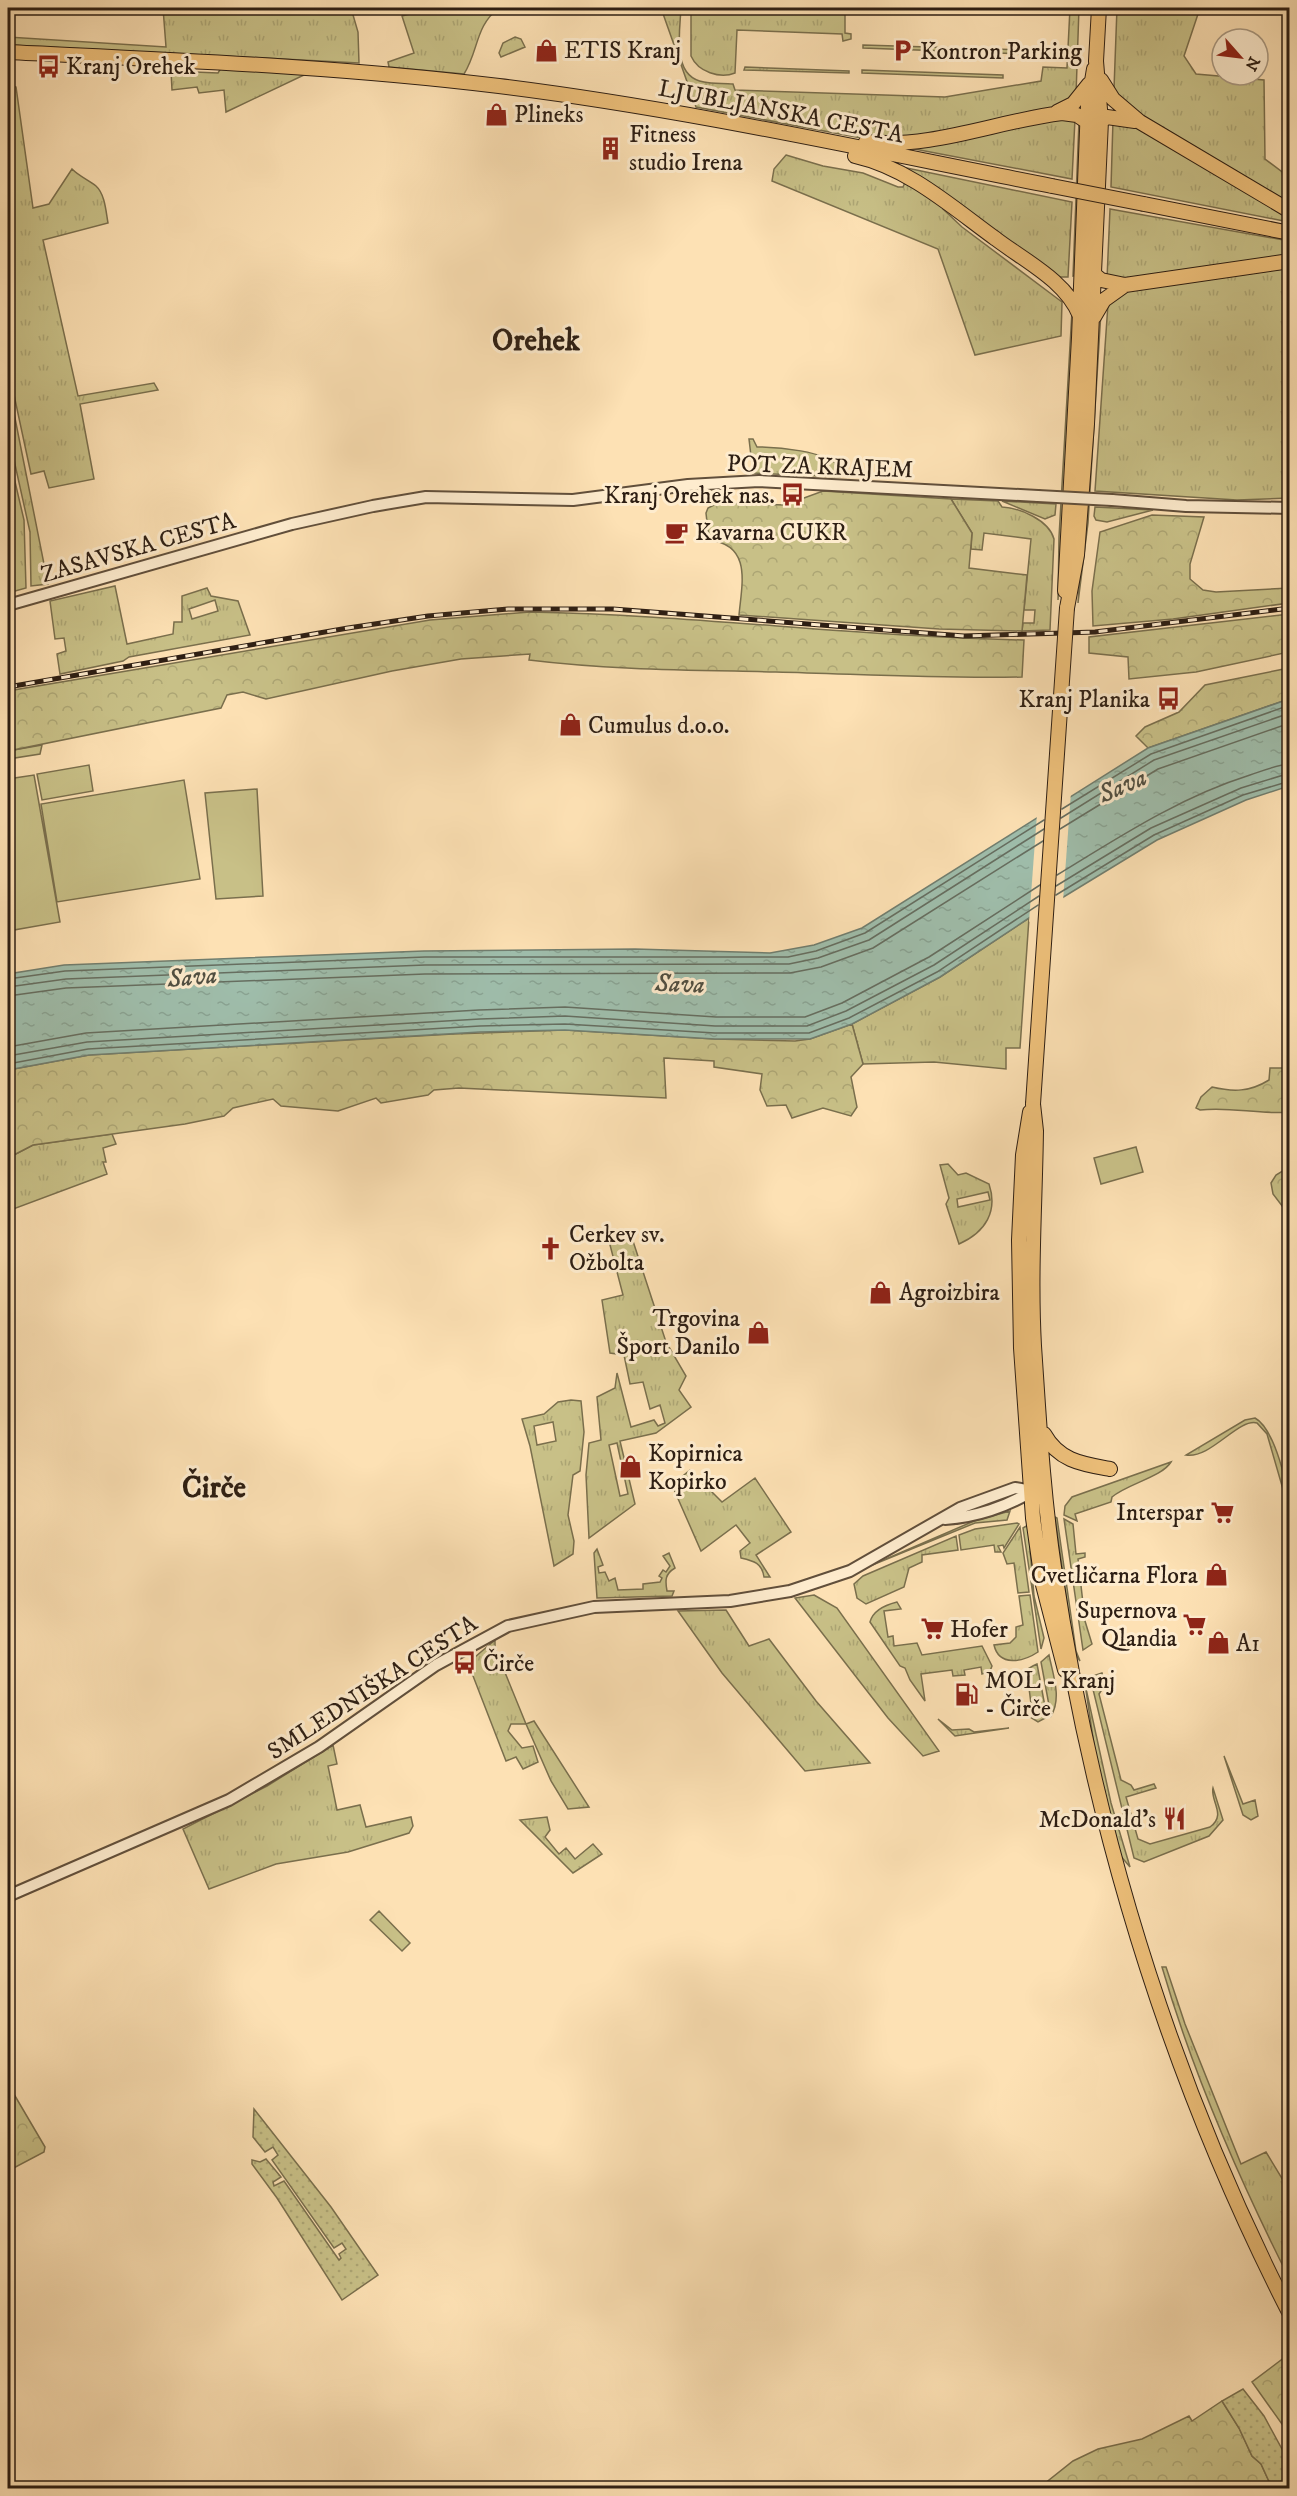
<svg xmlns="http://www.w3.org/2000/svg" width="1297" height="2496" viewBox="0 0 1297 2496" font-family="'IM FELL DW Pica',serif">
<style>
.grass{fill:url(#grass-tufts);stroke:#7a6f4d;stroke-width:1.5;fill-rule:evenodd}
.forest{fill:url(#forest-crowns);stroke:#7a6f4d;stroke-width:1.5}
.park{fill:url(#park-dots);stroke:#7a6f4d;stroke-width:1.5}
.pitch{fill:#c8c087;stroke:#7a6f4d;stroke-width:1.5}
.water{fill:url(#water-ripples);stroke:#717e6f;stroke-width:1.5}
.pier{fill:#fde1b4}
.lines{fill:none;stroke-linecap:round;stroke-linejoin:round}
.shore{stroke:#666e60;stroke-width:1.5}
.minor-casing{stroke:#614f3b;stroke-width:14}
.major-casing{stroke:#2d1e13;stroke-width:16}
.minor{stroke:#feecce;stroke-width:10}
.major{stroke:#eec07a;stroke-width:14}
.rail-casing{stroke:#2d1e13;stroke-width:5}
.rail{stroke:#feecce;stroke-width:3;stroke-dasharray:9;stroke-linecap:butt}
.minor-bridge-casing{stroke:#614f3b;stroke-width:14;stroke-linecap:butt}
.major-bridge-casing{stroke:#2d1e13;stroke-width:16;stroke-linecap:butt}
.minor-bridge{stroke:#feecce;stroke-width:10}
.major-bridge{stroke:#eec07a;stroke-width:14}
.labels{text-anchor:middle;stroke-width:6;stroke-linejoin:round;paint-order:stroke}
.poi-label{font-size:24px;fill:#2d1e13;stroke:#feecce;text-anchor:start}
.street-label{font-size:24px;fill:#2d1e13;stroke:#feecce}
.water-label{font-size:26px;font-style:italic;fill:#4f4e41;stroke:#feecce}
.district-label{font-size:30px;font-weight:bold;fill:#2d1e13;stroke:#feecce}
</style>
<defs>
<pattern id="grass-tufts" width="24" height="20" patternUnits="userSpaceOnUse" patternTransform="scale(1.5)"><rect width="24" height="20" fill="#c8c087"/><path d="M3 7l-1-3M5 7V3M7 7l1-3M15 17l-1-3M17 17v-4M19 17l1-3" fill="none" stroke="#aca574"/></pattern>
<pattern id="forest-crowns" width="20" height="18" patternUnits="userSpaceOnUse" patternTransform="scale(1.5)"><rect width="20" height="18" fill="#c8c087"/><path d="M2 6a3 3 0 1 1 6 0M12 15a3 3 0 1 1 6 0" fill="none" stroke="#aca574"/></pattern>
<pattern id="park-dots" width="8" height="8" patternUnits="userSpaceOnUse" patternTransform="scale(1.5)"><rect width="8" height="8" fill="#c8c087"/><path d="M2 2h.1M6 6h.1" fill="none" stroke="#aca574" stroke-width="1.8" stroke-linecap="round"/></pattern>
<pattern id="water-ripples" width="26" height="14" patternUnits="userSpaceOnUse" patternTransform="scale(1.5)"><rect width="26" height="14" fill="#9fbeac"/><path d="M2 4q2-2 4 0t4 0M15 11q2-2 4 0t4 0" fill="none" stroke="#89a393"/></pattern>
</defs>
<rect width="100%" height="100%" fill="#fde1b4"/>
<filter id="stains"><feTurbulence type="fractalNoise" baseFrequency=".00333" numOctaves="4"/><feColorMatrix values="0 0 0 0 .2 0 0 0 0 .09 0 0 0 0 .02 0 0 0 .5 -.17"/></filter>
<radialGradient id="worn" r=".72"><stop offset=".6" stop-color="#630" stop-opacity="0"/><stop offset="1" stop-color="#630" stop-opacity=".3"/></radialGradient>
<path class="grass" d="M163,8H351L358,32L359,63L8,45V37L166,47Z
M433,8H499C475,26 479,50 464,74L389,67L388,62L414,53L402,16Z
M661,8H681C680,31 671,77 704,82C713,84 723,83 733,84L735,90L945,97L1041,81L1043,67L1067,68L1070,8H1079L1076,95L1062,107L959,131L872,140L696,107Z
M691,8H845V33L851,34V39L843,41L842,34L737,30L735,73C720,79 698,72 691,56Z
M1117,8H1207L1198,14L1184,56L1196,74L1264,80L1265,159L1289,177V203L1125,105L1114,89Z
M515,37L521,39L525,47L501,57L499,53L503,43Z
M863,45L1023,50V54L863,48Z
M745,67L849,71V73L744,70Z
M221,68L304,73V75L226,112L224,90L199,93L197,87L172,90L171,71L218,73Z
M862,70L1003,75V78L862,73Z
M8,84L16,87L33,208L49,204L72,169C80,177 89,180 96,186C105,194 106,212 108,223L43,240L78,396L154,383L158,390L80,404L94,479L49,488L44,471L31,474L8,367Z
M1066,118L1075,119L1072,179L904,147Z
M1113,120L1148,132L1289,215V222L1111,187Z
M1079,121L1083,123L1077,275L1073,276Z
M786,155L823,166L863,173L898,187H903L906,180L944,205L943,209L962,227L1062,302L1061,336L975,355L938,249L772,181L774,169Z
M897,166L1072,202L1068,277H1060L1046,270Z
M1110,209L1289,241V258L1116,280L1107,279Z
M1289,268V498L1237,500L1095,491L1108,304L1117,296L1129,291Z
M1072,311L1075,319L1058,600L1059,537Z
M1101,311L1088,523L1078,603L1097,324Z
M8,383L48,584L31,586L30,532L8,433Z
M749,439H753L757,447C779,447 824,451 839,466L840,477L753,473Z
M8,452L24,520L26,588L8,593Z
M951,499L998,501L1002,507C1020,508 1049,520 1054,539L1050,630L1022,631L1023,623H1034L1035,610H1024L1031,539L984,533L982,550L971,549L972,533Z
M1002,501L1056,504L1055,515L1045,519Z
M1095,507L1153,510L1107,522L1096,520L1094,516Z
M115,586L127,644L173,634L174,622H182V596L207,588L211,596L238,601L250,635L129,657L123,661L60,674L57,654L66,651L64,638L55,639L50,601ZM215,600L218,611L192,619L189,609Z
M42,745L40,754L8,759V751Z
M1029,918L1020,1048H1006V1069L934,1062L863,1064L852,1024L940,977Z
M112,1134L116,1144L103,1148L106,1162H103L107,1174L8,1211V1158L33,1145Z
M948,1164L958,1175L966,1173L989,1184C998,1211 986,1232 959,1244L946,1204L949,1198L940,1165ZM988,1192L990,1200L958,1207L957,1199Z
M631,1235L666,1342L686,1376L679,1390L691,1407L656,1433L620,1441L635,1504L589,1538L586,1475L589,1443L601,1440L597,1397L615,1388L617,1373L631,1427L654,1420L658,1426L665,1423L660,1405L650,1409L643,1382L630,1384L624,1355L610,1353L602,1300L623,1295L609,1241ZM617,1443L628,1494L620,1496L609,1445Z
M571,1400L581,1401L584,1432L580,1471L573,1475L568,1515L574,1541L573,1554L554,1566L530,1446L522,1419L544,1414L558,1402ZM553,1422L556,1441L537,1445L534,1426Z
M1255,1418C1274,1428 1290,1489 1289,1510L1267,1434L1257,1423C1238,1418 1211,1459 1186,1455L1245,1420Z
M1171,1462C1162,1477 1127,1484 1112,1497L1111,1502L1075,1514L1077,1521L1064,1515L1065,1506L1072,1497Z
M690,1470L722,1502L755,1478L791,1532L756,1555L770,1577H764C762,1563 754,1561 741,1558L740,1551L750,1543L736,1525L701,1551L672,1485Z
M1010,1511L1007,1520L975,1523L865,1568L974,1521Z
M1055,1517L1057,1518L1076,1651L1080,1661L1074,1652Z
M1064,1519L1073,1524L1076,1554L1085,1553V1557L1078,1559L1085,1621L1092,1644L1083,1650Z
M1017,1523L1019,1524L1004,1548L1003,1545L998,1546L1001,1552H995L994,1545L961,1550L959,1535L975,1529Z
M1028,1525L1034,1596L1044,1638L1041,1649L1023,1528Z
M1020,1527L1029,1592L1018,1593L1014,1563L1007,1564L1003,1553Z
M956,1536L958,1550L922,1555V1562L909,1568L904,1587L866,1604L857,1598L854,1584L863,1576Z
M597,1549L603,1565L598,1567L599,1573L605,1572L609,1581L615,1578L618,1590L643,1589V1584L660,1582L662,1578L659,1576L663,1570L666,1572L670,1566L663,1556L669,1553L675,1568C665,1574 665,1580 667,1591H674L672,1596L597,1598L594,1553Z
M814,1595L837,1608L939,1751L923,1756L888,1718L795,1598Z
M1030,1595L1038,1652C1023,1662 999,1667 994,1645L1010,1643L1016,1637V1627L1023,1625L1019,1596Z
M897,1602L901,1609L884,1611L888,1637L893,1636L894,1646L917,1643L922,1655L982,1646L992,1666L990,1671L982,1674L981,1667L964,1670L965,1675L953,1676L952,1670L921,1674L925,1701L910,1680L905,1668L900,1666L870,1622C873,1610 885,1605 897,1602Z
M726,1610L749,1646L769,1639L816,1701L870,1763L805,1771L722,1673L678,1611Z
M495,1640V1648L526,1724L534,1721L589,1807L568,1809L551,1781L526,1724H511L508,1731L522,1748L533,1746L538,1762L523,1769L516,1757L506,1761L468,1663Z
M1049,1655C1053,1675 1062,1698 1051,1716L1041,1662Z
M1037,1664L1047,1717L1038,1722L1025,1714L1032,1712L1029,1688H1022C1020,1675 1025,1669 1037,1664Z
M1102,1673L1104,1679L1101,1680L1103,1688L1099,1694L1121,1780L1131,1785L1134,1790L1154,1784L1156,1788L1126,1797L1138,1839L1150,1844L1210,1827C1227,1815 1210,1801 1213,1788L1223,1820L1209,1836L1144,1862L1134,1858L1090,1677Z
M1085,1684L1111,1803L1130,1867L1119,1854L1099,1778Z
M938,1719L952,1730L969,1729L974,1732L1009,1728L955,1736Z
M333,1745L337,1764L328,1766L337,1810L360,1805L366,1827L411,1817L413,1826L409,1833L348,1852L276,1864L209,1889L183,1829L267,1786Z
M1224,1756L1243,1804L1255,1800L1258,1816L1251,1820L1243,1815Z
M547,1817L550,1830L545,1837L559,1854L566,1848L575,1859L593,1844L602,1854L573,1873L520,1820Z
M379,1911L410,1943L402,1951L370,1920Z
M1162,1967H1166L1185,2024L1241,2164L1266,2152L1289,2190V2278C1239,2179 1193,2074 1162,1967Z"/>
<path class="forest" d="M823,491L951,499L972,533L969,568L1027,575L1022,631L939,629L739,615C742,583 752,545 709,540L706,513L708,508L718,503L785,505Z
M1152,515L1204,517L1190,564V579L1203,590L1216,592L1289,588V603L1173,619L1093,626L1092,591L1100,532Z
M530,612C695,615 859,637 1024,640L1022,677C940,679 858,674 776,672C694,670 610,670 529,660L530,654L461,659L392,671L266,699L243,692L227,695L221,708L8,751V691L430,620Z
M1289,614V652L1196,672L1129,679L1128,657L1089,653V637Z
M1289,668V699L1148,748L1136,736L1145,727L1179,712L1205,685Z
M852,1024L863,1064L851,1077L857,1107L851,1116L823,1108L792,1118L786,1105L767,1106L760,1090L762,1074L714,1067V1061L664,1058L666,1098L459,1088L434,1090L428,1095L381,1103L376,1098L338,1111L281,1106L273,1099L233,1108L224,1116L185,1124L33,1145L8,1158V1070L89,1055L453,1034L565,1030L715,1039L795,1041L810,1039Z
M1270,1068H1289V1112C1259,1115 1230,1106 1200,1110L1196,1108L1201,1097L1212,1087C1233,1092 1250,1092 1269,1080Z
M1289,1167V1215L1273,1194L1271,1183L1276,1175Z
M8,2084L45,2147L44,2152L8,2171Z
M1289,2354H1290L1289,2434L1252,2382Z
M1222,2401L1239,2428L1252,2456L1261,2464L1272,2488H1039L1073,2461L1098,2449L1142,2439L1189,2416L1192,2421Z"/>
<path class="park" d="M254,2109L331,2207L378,2275L342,2300L277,2198L252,2164V2160L260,2162L266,2159L281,2177L273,2182L274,2186L284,2181L339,2260L341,2258L339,2254L346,2249L342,2243L334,2248L272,2160L278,2155L273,2147L265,2152L253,2137Z
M1243,2389L1264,2416L1289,2462V2488H1272L1261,2464L1252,2456L1239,2428L1222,2401Z"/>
<path class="pitch" d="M89,765L93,791L42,800L37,774Z
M34,775L60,922L8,931V779Z
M184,780L200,879L57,902L41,804Z
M257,789L263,896L216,899L205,793Z
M1136,1147L1143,1172L1101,1184L1094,1158Z"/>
<path class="water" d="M1289,699V786L1246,800L1157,840L1029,918L940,977L852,1024L810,1039H715L565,1030L480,1032L89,1055L8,1070V974L64,965L424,951L635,949L770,953L814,945L862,928L1148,748Z"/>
<path class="pier" d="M1071,792L1063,901L1029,922L1037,814Z"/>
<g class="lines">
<path class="shore" d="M1062,809L1151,754L1290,705
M1061,818L1154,760L1290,713
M1060,829L1158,769L1290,723
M1057,875C1119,837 1180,797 1250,775C1262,771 1276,765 1290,764
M1056,886L1151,828L1241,788L1290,773
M1056,895L1154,835L1243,795L1290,781
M8,979L65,971L425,957H788L816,951L865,933L1044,820
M8,987L66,979L425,965L789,964L818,958L869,940L1044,829
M8,996L66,988L425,974L790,973L821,967L873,948L1043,841
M8,1047L86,1033L479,1010L565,1007L716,1017H805L842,1003L929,957L1040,885
M8,1056L87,1042L480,1019L565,1016L715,1026H807L846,1011L934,965L1039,896
M8,1064L88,1049L480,1026L565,1024L715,1033H809L849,1018L937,972L1038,905"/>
<defs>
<path id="minor" d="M1112,500L1186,506L1290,508
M8,605L292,524L373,506L426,497L573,500L688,485L759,481L1038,496
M945,1519C975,1517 1007,1507 1032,1491
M8,1896L229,1800L319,1747L436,1665L508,1626L594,1607L730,1601L790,1591L850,1571L960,1508L1015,1488L1032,1491"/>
<path id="major" d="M8,52C172,60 336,66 499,86C685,109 868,150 1052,186
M1101,80L1113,99L1140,122L1290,211
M1057,112L1073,104L1089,84
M1095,126L1107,117L1135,121
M866,142C932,149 997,121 1062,113L1077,115L1093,126
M855,156C909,168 953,208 996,239C1025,261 1066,281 1080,316
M1144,204L1290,233
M1090,271L1101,280L1125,285L1290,261
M1094,317L1104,300L1125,285
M1065,591L1079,338L1088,105L1094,69
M1067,608L1077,555L1087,424L1101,121L1096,61L1099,8
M1033,1104L1036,1131C1035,1203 1030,1274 1034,1346C1039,1419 1043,1494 1054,1567C1093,1826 1170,2080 1290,2314
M1030,1112L1023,1155L1019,1240L1021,1348L1033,1518L1042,1581L1065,1670
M1044,1434C1059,1461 1082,1464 1110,1469"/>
</defs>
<use href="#minor" class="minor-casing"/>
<use href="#major" class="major-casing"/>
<use href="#minor" class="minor"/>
<use href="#major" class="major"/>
<defs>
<path id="rail" d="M8,687L348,628L428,616L508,609H613L964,636L1095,632L1290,608"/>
</defs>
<use href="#rail" class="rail-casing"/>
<use href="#rail" class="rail"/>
<defs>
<path id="minor-bridge" d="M1038,496L1112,500"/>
<path id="major-bridge" d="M1052,186L1144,204
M1033,1104L1067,608"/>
</defs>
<use href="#minor-bridge" class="minor-bridge-casing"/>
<use href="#major-bridge" class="major-bridge-casing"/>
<use href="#minor-bridge" class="minor-bridge"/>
<use href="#major-bridge" class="major-bridge"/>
</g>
<defs>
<symbol id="shop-bare" viewBox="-9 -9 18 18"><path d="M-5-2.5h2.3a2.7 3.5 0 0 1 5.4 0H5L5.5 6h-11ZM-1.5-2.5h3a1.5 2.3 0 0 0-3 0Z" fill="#8f2418" stroke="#feecce" stroke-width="2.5" paint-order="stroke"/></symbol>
<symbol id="parking-bare" viewBox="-9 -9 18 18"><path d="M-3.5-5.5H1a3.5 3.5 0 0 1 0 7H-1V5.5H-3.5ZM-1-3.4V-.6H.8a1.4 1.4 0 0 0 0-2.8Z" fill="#8f2418" stroke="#feecce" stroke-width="2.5" paint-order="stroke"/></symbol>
<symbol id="bus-bare" viewBox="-9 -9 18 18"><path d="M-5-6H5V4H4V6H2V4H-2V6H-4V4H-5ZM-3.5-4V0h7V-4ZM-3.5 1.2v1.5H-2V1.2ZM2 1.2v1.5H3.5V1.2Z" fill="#8f2418" stroke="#feecce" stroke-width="2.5" paint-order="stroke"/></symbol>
<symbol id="building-bare" viewBox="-9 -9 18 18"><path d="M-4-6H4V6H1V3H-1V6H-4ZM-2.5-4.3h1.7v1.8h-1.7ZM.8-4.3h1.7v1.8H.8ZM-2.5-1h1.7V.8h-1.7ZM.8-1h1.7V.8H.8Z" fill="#8f2418" stroke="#feecce" stroke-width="2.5" paint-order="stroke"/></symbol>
<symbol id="cafe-bare" viewBox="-9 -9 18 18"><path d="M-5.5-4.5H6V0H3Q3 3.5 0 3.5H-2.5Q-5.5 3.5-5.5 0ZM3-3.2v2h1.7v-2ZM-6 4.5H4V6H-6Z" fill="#8f2418" stroke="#feecce" stroke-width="2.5" paint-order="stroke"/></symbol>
<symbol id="church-bare" viewBox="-9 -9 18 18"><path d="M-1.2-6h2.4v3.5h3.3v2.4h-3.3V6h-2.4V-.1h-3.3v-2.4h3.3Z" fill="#8f2418" stroke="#feecce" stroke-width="2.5" paint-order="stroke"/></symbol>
<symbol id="supermarket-bare" viewBox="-9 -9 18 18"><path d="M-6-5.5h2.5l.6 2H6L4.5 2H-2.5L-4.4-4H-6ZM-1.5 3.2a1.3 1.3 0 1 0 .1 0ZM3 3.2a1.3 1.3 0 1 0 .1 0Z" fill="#8f2418" stroke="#feecce" stroke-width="2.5" paint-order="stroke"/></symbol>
<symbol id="fuel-bare" viewBox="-9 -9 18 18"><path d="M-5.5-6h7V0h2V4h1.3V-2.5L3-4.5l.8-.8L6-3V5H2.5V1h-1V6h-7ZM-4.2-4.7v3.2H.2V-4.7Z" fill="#8f2418" stroke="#feecce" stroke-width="2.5" paint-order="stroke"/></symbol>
<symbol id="restaurant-bare" viewBox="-9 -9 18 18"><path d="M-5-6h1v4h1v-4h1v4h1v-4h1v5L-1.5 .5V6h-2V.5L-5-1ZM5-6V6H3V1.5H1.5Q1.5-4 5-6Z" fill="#8f2418" stroke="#feecce" stroke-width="2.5" paint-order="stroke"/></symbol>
</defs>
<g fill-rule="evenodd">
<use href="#shop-bare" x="530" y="34" width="33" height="33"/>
<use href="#parking-bare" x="886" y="34" width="33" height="33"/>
<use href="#bus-bare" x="32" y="50" width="33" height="33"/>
<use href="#shop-bare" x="480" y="98" width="33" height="33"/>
<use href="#building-bare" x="594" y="132" width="33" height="33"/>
<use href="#bus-bare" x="776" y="478" width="33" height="33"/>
<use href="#cafe-bare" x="660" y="516" width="33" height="33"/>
<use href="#bus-bare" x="1152" y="682" width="33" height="33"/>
<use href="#shop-bare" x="554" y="708" width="33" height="33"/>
<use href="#church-bare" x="534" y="1232" width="33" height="33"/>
<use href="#shop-bare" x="864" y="1276" width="33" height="33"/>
<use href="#shop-bare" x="742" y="1316" width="33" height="33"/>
<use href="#shop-bare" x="614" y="1450" width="33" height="33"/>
<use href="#supermarket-bare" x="1206" y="1496" width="33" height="33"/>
<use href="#shop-bare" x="1200" y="1558" width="33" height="33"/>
<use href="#supermarket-bare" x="1178" y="1608" width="33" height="33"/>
<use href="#supermarket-bare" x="916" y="1612" width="33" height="33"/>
<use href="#shop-bare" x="1202" y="1626" width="33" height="33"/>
<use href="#bus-bare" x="448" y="1646" width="33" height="33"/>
<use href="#fuel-bare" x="950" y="1678" width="33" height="33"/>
<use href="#restaurant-bare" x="1158" y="1802" width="33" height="33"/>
</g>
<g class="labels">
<g class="poi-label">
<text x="564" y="58">ETIS Kranj</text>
<text x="920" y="59">Kontron Parking</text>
<text x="66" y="74">Kranj Orehek</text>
<text x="514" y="122">Plineks</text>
<text x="629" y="142">Fitness<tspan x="629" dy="28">studio Irena</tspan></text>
<text x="775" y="503" text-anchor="end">Kranj Orehek nas.</text>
<text x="695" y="540">Kavarna CUKR</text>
<text x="1150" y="707" text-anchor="end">Kranj Planika</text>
<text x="588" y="733">Cumulus d.o.o.</text>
<text x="569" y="1242">Cerkev sv.<tspan x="569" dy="28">Ožbolta</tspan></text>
<text x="899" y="1300">Agroizbira</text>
<text x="740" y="1326" text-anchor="end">Trgovina<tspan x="740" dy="28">Šport Danilo</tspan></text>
<text x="648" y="1461">Kopirnica<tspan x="648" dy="28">Kopirko</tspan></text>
<text x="1204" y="1520" text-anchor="end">Interspar</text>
<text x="1198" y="1583" text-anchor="end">Cvetličarna Flora</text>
<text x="1177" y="1618" text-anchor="end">Supernova<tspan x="1177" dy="28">Qlandia</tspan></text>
<text x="950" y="1637">Hofer</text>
<text x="1236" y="1651">A1</text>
<text x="483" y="1671">Čirče</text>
<text x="985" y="1688">MOL - Kranj<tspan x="985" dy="28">- Čirče</tspan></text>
<text x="1156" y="1827" text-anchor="end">McDonald's</text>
</g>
<g class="street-label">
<text transform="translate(781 111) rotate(11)" y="8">LJUBLJANSKA CESTA</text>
<text transform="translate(820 466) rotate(2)" y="8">POT ZA KRAJEM</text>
<text transform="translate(138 547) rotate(-16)" y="8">ZASAVSKA CESTA</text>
<text transform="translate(372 1687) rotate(-33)" y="8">SMLEDNIŠKA CESTA</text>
</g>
<g class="water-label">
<text transform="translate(1122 785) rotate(-24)" y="9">Sava</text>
<text transform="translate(192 976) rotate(-5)" y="9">Sava</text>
<text transform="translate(680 983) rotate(2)" y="9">Sava</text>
</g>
<g class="district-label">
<text x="536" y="350">Orehek</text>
<text x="214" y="1497">Čirče</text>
</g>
</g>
<rect width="1297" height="2496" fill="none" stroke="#fde1b4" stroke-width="30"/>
<rect x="9" y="9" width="1279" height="2478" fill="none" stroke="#2d1e13" stroke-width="3"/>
<rect x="15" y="15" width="1267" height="2466" fill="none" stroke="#2d1e13" stroke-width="1.5"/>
<g transform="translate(1240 57) rotate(118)"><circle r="28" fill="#feecce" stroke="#aa9a83" stroke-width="1.5"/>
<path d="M0-4.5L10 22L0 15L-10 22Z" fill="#8f2418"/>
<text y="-9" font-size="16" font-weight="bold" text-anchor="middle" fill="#2d1e13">N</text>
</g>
<rect width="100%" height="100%" filter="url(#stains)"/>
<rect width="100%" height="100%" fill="url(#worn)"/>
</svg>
